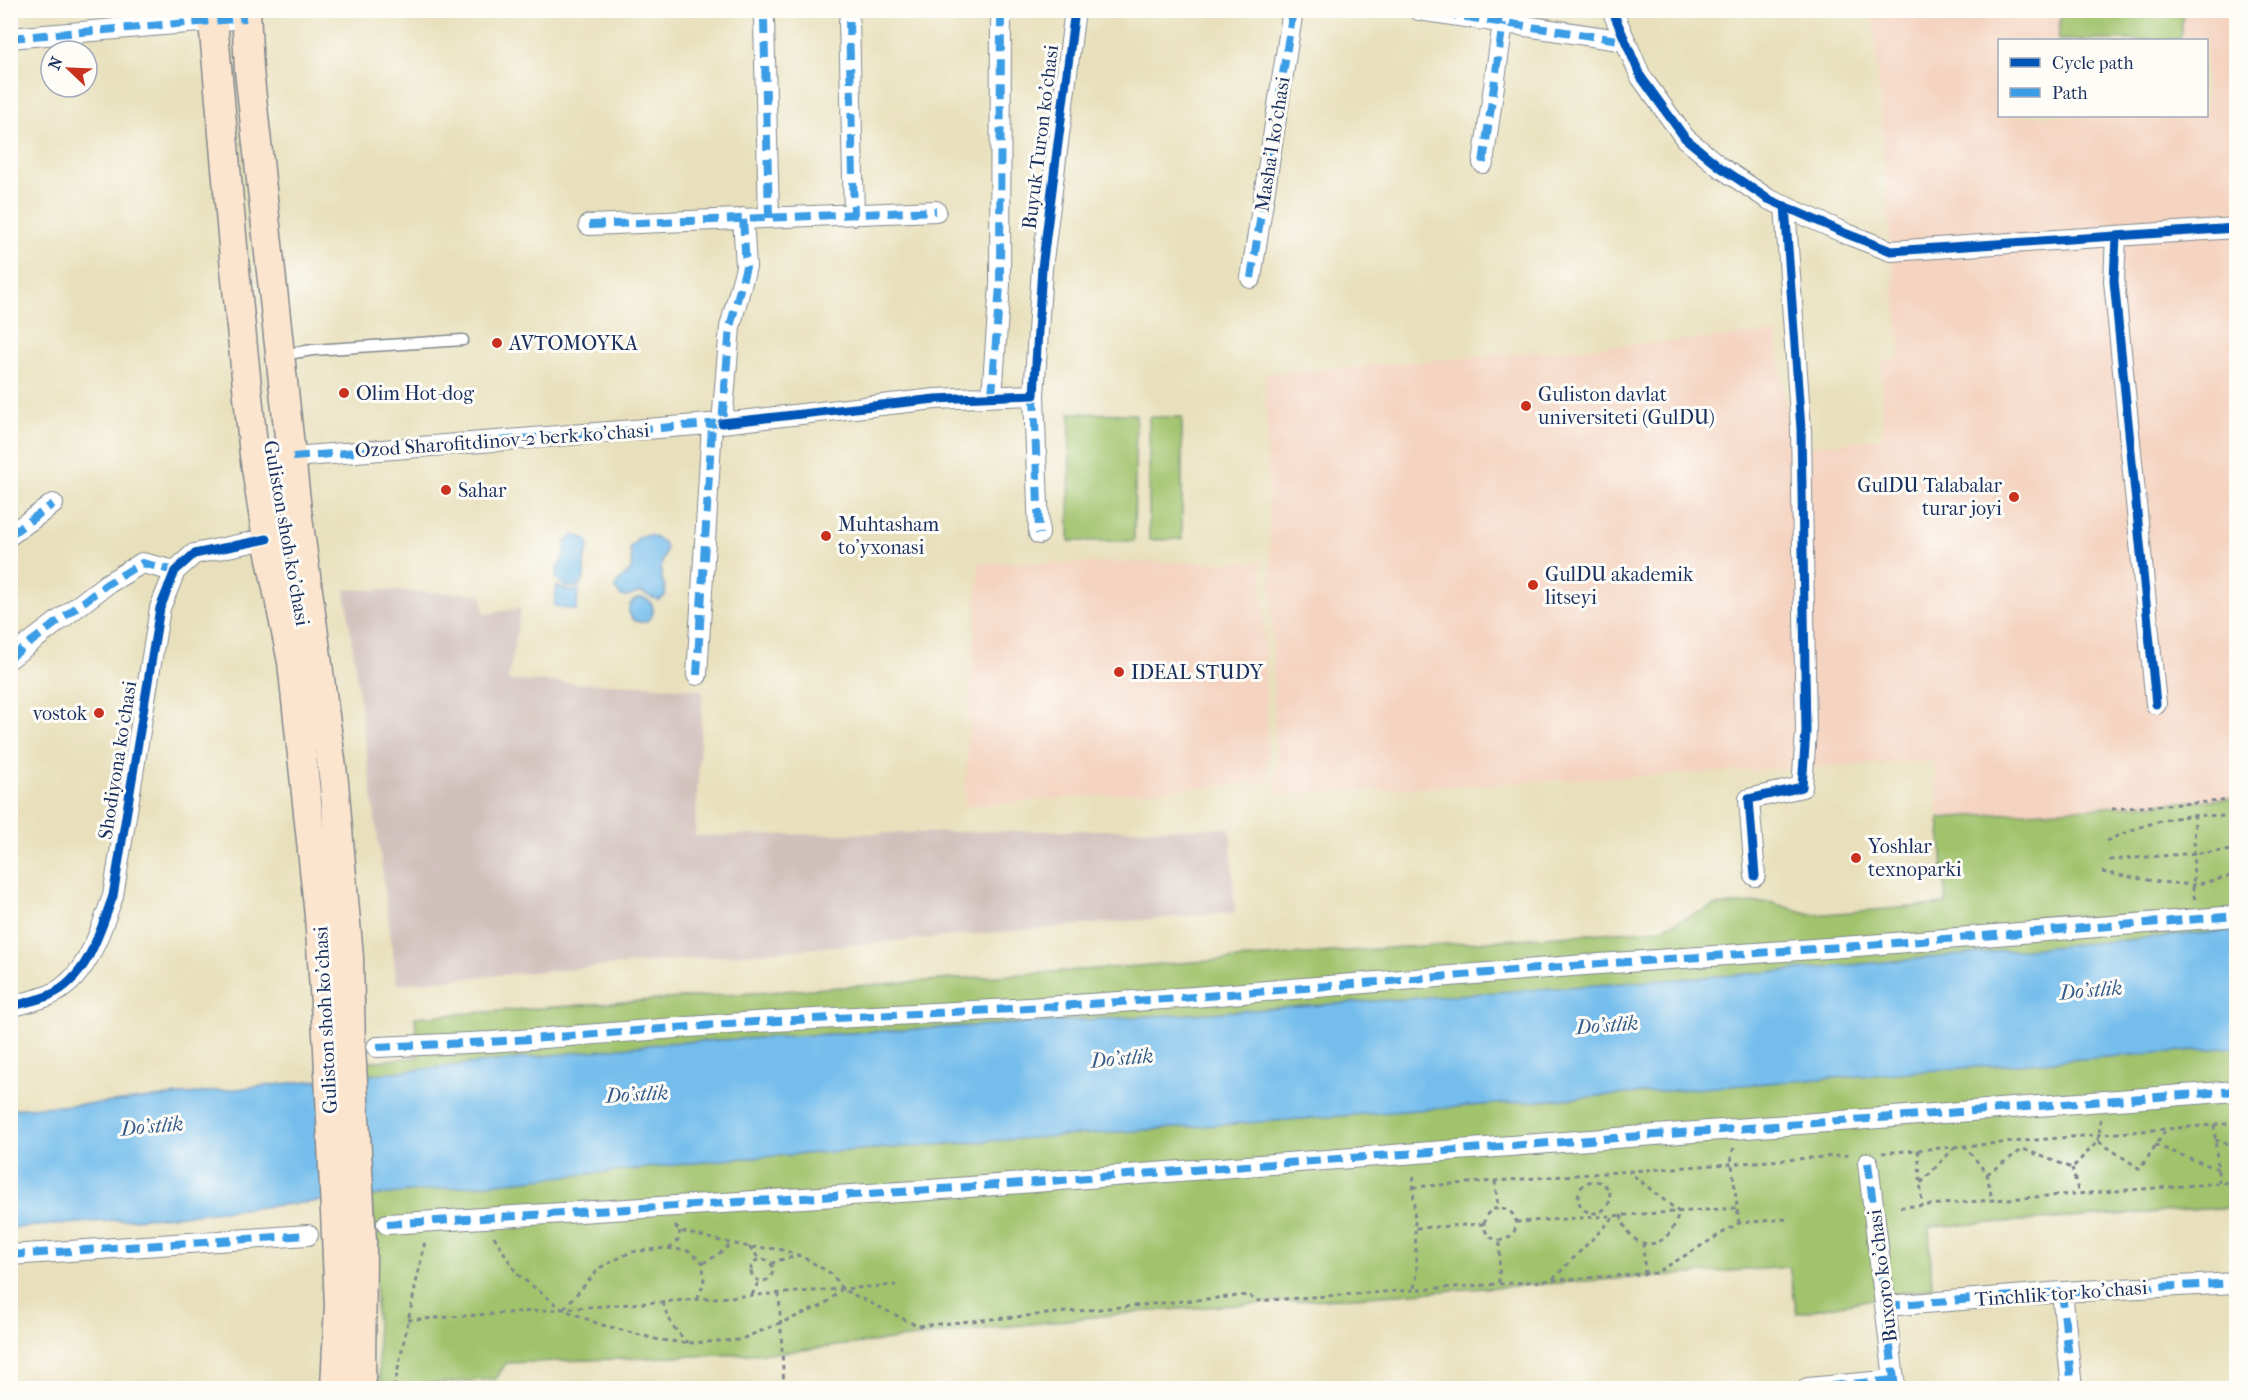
<svg xmlns="http://www.w3.org/2000/svg" width="2247" height="1399" viewBox="0 0 2247 1399" font-family="'IM FELL French Canon',serif">
<style>
.built{fill:#f4d3c0;fill-rule:evenodd}
.industrial{fill:#d0c0bc}
.green{fill:#a0c36c;stroke:#5e7965;stroke-width:1.5}
.water{fill:#74bdec;stroke:#4876a5;stroke-width:1.5}
.lines{fill:none;stroke-linecap:round;stroke-linejoin:round}
.lane-casing{stroke:#82888d;stroke-width:13}
.street-casing{stroke:#82888d;stroke-width:22}
.secondary-casing{stroke:#82888d;stroke-width:31}
.path{stroke:#82888d;stroke-width:3;stroke-dasharray:4.5 4.5;stroke-linecap:butt}
.lane{stroke:#fff;stroke-width:10}
.street{stroke:#fff;stroke-width:20}
.secondary{stroke:#fce5cf;stroke-width:28}
.quiet{stroke:#3b9de6;stroke-width:8;stroke-dasharray:15 8;stroke-linecap:butt}
.cycleway-casing{stroke:#fdfcf7;stroke-width:13}
.cycleway{stroke:#0057b8;stroke-width:9}
.poi-dot{fill:#c8321e;stroke:#fdfcf7;stroke-width:2}
.labels{text-anchor:middle;stroke-width:6;stroke-linejoin:round;paint-order:stroke}
.street-label{font-size:20px;fill:#1b2f5e;stroke:#fdfcf7}
.poi-label{font-size:20px;fill:#1b2f5e;stroke:#fdfcf7;text-anchor:start}
.water-label{font-size:21px;font-style:italic;fill:#365a89;stroke:#fdfcf7}
</style>
<rect width="100%" height="100%" fill="#fdfcf7"/>
<filter id="ink" filterUnits="userSpaceOnUse"><feTurbulence type="fractalNoise" baseFrequency=".0167" numOctaves="2"/><feDisplacementMap in="SourceGraphic" scale="12" xChannelSelector="R" yChannelSelector="G"/><feConvolveMatrix kernelMatrix="1 2 1 2 8 2 1 2 1" color-interpolation-filters="sRGB"/></filter>
<filter id="wash" filterUnits="userSpaceOnUse"><feTurbulence type="fractalNoise" baseFrequency=".008" numOctaves="4" result="noise"/><feDisplacementMap in="SourceGraphic" scale="24" xChannelSelector="R" yChannelSelector="G"/><feGaussianBlur stdDeviation="1.35" result="paint"/><feColorMatrix in="noise" values="0 0 0 0 0 0 0 0 0 0 0 0 0 0 0 0 0 1.4 0 .05"/><feComposite in="paint" operator="in"/></filter>
<g filter="url(#wash)">
<rect width="100%" height="100%" fill="#e8e0bc"/>
<path class="built" d="M1873,11H2236V798L1939,818L1934,761L1277,795L1265,374L1776,333L1792,448L1883,438L1881,361L1901,358L1891,251ZM2000,40H2206V116H2000Z
M1262,562L1269,782L964,806L979,563Z"/>
<path class="industrial" d="M345,589L482,594L484,614L521,608L508,681L644,685L703,690L695,836L1230,828L1235,912L397,984Z"/>
<path class="green" d="M2150,10L2183,13L2180,40H2058L2061,11Z
M1070,413L1136,414L1134,541H1069Z
M1149,417H1182V539L1149,540Z
M2236,798V1207L1929,1227L1932,1288L1797,1313L1789,1267L1137,1312L775,1353L506,1363L496,1379L422,1384L417,1388H385L379,1376L366,1062L419,1057L415,1017L1659,929L1714,906L1769,902L1814,915L1946,904L1939,818Z"/>
<path class="water" d="M574,535L586,539C593,549 584,554 584,564C584,573 586,576 581,585L572,588L564,586L556,578L558,565L561,563L565,553V542Z
M649,535C681,546 657,557 661,573C662,582 667,587 665,596L658,600L640,592L627,597L621,596L615,588C618,578 629,575 631,569C633,563 630,554 630,548L639,537Z
M557,586L571,592L579,589L576,610L554,606Z
M629 610a12 12 0 1 1 24 0a12 12 0 1 1-24 0Z
M2236,930V1047L1275,1121L744,1158L173,1216L11,1228V1109L104,1103L668,1043L1211,1013L1775,972Z"/>
</g>
<g filter="url(#ink)">
<g class="lines">
<defs>
<path id="lane" d="M281,355L313,350L463,340"/>
<path id="street" d="M1419,10L1625,41
M1612,10L1641,77L1685,138L1720,167L1768,199L1847,234L1891,251L2236,228
M764,20L769,218
M849,21L854,215
M10,38L246,18
M1483,163L1503,23
M589,225L936,211
M2116,236L2114,281L2156,704
M1251,278L1293,10
M1034,395L1039,534
M992,396L1000,285L1001,10
M722,423L935,399L1034,395L1042,268L1075,10
M293,457L722,423L730,327L746,267L743,218
M10,535L53,504
M10,658L107,584L142,563L175,571
M697,675L712,425
M1755,876L1749,799L1802,787L1806,732L1801,429L1785,206
M10,1007C23,1003 38,1000 50,995C88,978 100,931 113,896L160,608L175,571L194,554L267,539
M377,1047L490,1042L755,1022L1013,1009L1194,997L1585,965L1856,946L2236,916
M1868,1163L1895,1388
M387,1224L916,1191L2236,1091
M10,1255L308,1235
M2062,1292L2072,1388
M1886,1306L2062,1292L2236,1283
M1808,1388L1894,1380"/>
<path id="secondary" d="M212,10L235,269L254,455L267,539L292,662L319,916L328,1049L339,1305L335,1388
M246,10L249,70L297,510L334,782L349,958L351,1047L362,1241L361,1388"/>
</defs>
<use href="#lane" class="lane-casing"/>
<use href="#street" class="street-casing"/>
<use href="#secondary" class="secondary-casing"/>
<path class="path" d="M2112,809L2236,800
M2195,814L2193,892L2195,900
M2106,841C2150,821 2188,810 2236,818
M2109,860L2236,850
M2102,872L2159,882L2194,885L2236,875
M2214,1125L2219,1183
M2215,1140L2236,1146
M2098,1141L2101,1119
M1964,1145L1987,1174L1992,1200
M2155,1145L2218,1169
M1734,1148L1731,1155L1739,1223
M1918,1150L1922,1205
M1882,1153L2236,1123
M2072,1168L2079,1194
M1987,1174L2023,1149L2072,1168L2098,1141L2140,1169L2167,1128
M1578 1197a16 16 0 1 1 32 0a16 16 0 1 1-32 0Z
M1495,1181L1498,1208
M1921,1183L1956,1146
M1413,1187L1851,1155
M1900,1207L2236,1182
M1484 1224a16 16 0 1 1 32 0a16 16 0 1 1-32 0Z
M1621,1215C1631,1256 1670,1252 1679,1212L1629,1172
M1516,1222L1737,1208
M675,1226L680,1231L721,1241L750,1247L779,1249L801,1256L832,1274L842,1289L918,1326L1249,1295L1255,1301L1656,1273L1739,1223L1787,1219
M1416,1228L1483,1224
M494,1236L517,1274L562,1309L599,1324L659,1340L689,1343L739,1340L824,1305L841,1290
M1643,1243L1645,1274
M749,1247L755,1253L759,1260
M669,1249L678,1240L680,1231
M751 1270a11 11 0 1 1 22 0a11 11 0 1 1-22 0Z
M703,1263L716,1256L731,1244
M771,1264L780,1260L798,1256
M1553,1279L1614,1217
M1499,1283L1500,1240
M1414,1288L1417,1275L1413,1180L1416,1172
M779,1293L784,1388
M752,1295L759,1281
M663,1302C668,1320 674,1330 688,1343
M564,1308L601,1267L631,1252L665,1248L689,1251L703,1263L704,1283L697,1299
M408,1320L896,1285
M394,1388L425,1241"/>
<use href="#lane" class="lane"/>
<use href="#street" class="street"/>
<use href="#secondary" class="secondary"/>
<path class="quiet" d="M1419,10L1625,41
M764,20L769,218
M849,21L854,215
M10,38L246,18
M1483,163L1503,23
M589,225L936,211
M1251,278L1293,10
M1034,395L1039,534
M992,396L1000,285L1001,10
M293,457L722,423L730,327L746,267L743,218
M10,535L53,504
M10,658L107,584L142,563L175,571
M697,675L712,425
M377,1047L490,1042L755,1022L1013,1009L1194,997L1585,965L1856,946L2236,916
M1868,1163L1895,1388
M387,1224L916,1191L2236,1091
M10,1255L308,1235
M2062,1292L2072,1388
M1886,1306L2062,1292L2236,1283
M1808,1388L1894,1380"/>
<defs>
<path id="cycleway" d="M1612,10L1641,77L1685,138L1720,167L1768,199L1847,234L1891,251L2236,228
M2116,236L2114,281L2156,704
M722,423L935,399L1034,395L1042,268L1075,10
M1755,876L1749,799L1802,787L1806,732L1801,429L1785,206
M10,1007C23,1003 38,1000 50,995C88,978 100,931 113,896L160,608L175,571L194,554L267,539"/>
</defs>
<use href="#cycleway" class="cycleway-casing"/>
<use href="#cycleway" class="cycleway"/>
</g>
</g>
<g class="poi-dot">
<circle cx="497" cy="343" r="6"/>
<circle cx="344" cy="393" r="6"/>
<circle cx="1526" cy="406" r="6"/>
<circle cx="446" cy="490" r="6"/>
<circle cx="2014" cy="497" r="6"/>
<circle cx="826" cy="536" r="6"/>
<circle cx="1533" cy="585" r="6"/>
<circle cx="1119" cy="672" r="6"/>
<circle cx="99" cy="713" r="6"/>
<circle cx="1856" cy="858" r="6"/>
</g>
<g class="labels">
<g class="street-label">
<text transform="translate(1040 137) rotate(-83)" y="7">Buyuk Turon ko'chasi</text>
<text transform="translate(1272 144) rotate(-81)" y="7">Masha'l ko'chasi</text>
<text transform="translate(502 440) rotate(-4)" y="7">Ozod Sharofitdinov-2 berk ko'chasi</text>
<text transform="translate(287 533) rotate(80)" y="7">Guliston shoh ko'chasi</text>
<text transform="translate(117 760) rotate(-81)" y="7">Shodiyona ko'chasi</text>
<text transform="translate(325 1020) rotate(-93)" y="7">Guliston shoh ko'chasi</text>
<text transform="translate(1882 1276) rotate(-97)" y="7">Buxoro ko'chasi</text>
<text transform="translate(2061 1293) rotate(-4)" y="7">Tinchlik tor ko'chasi</text>
</g>
<g class="poi-label">
<text x="509" y="350">AVTOMOYKA</text>
<text x="356" y="400">Olim Hot-dog</text>
<text x="1538" y="401">Guliston davlat<tspan x="1538" dy="23">universiteti (GulDU)</tspan></text>
<text x="2002" y="492" text-anchor="end">GulDU Talabalar<tspan x="2002" dy="23">turar joyi</tspan></text>
<text x="458" y="497">Sahar</text>
<text x="838" y="531">Muhtasham<tspan x="838" dy="23">to'yxonasi</tspan></text>
<text x="1545" y="581">GulDU akademik<tspan x="1545" dy="23">litseyi</tspan></text>
<text x="1131" y="679">IDEAL STUDY</text>
<text x="87" y="720" text-anchor="end">vostok</text>
<text x="1868" y="853">Yoshlar<tspan x="1868" dy="23">texnoparki</tspan></text>
</g>
<g class="water-label">
<text transform="translate(2091 990) rotate(-5)" y="7">Do'stlik</text>
<text transform="translate(1607 1025) rotate(-4)" y="7">Do'stlik</text>
<text transform="translate(1122 1058) rotate(-5)" y="7">Do'stlik</text>
<text transform="translate(637 1094) rotate(-3)" y="7">Do'stlik</text>
<text transform="translate(152 1126) rotate(-5)" y="7">Do'stlik</text>
</g>
</g>
<rect width="2247" height="1399" fill="none" stroke="#fdfcf7" stroke-width="36"/>
<rect x="1998" y="39" width="210" height="78" fill="#fdfcf7" stroke="#a3aaba" stroke-width="1.5"/>
<rect x="2010" y="58" width="30" height="9" fill="#0057b8" stroke="#a3aaba" stroke-width="1.5"/>
<text x="2052" y="69" font-size="18" fill="#1b2f5e">Cycle path</text>
<rect x="2010" y="88" width="30" height="9" fill="#3b9de6" stroke="#a3aaba" stroke-width="1.5"/>
<text x="2052" y="99" font-size="18" fill="#1b2f5e">Path</text>
<g transform="translate(69 69) rotate(293)"><circle r="28" fill="#fdfcf7" stroke="#a3aaba" stroke-width="1.5"/>
<path d="M0-4.5L10 22L0 15L-10 22Z" fill="#c8321e"/>
<text y="-9" font-size="16" font-weight="bold" text-anchor="middle" fill="#1b2f5e">N</text>
</g>
</svg>
